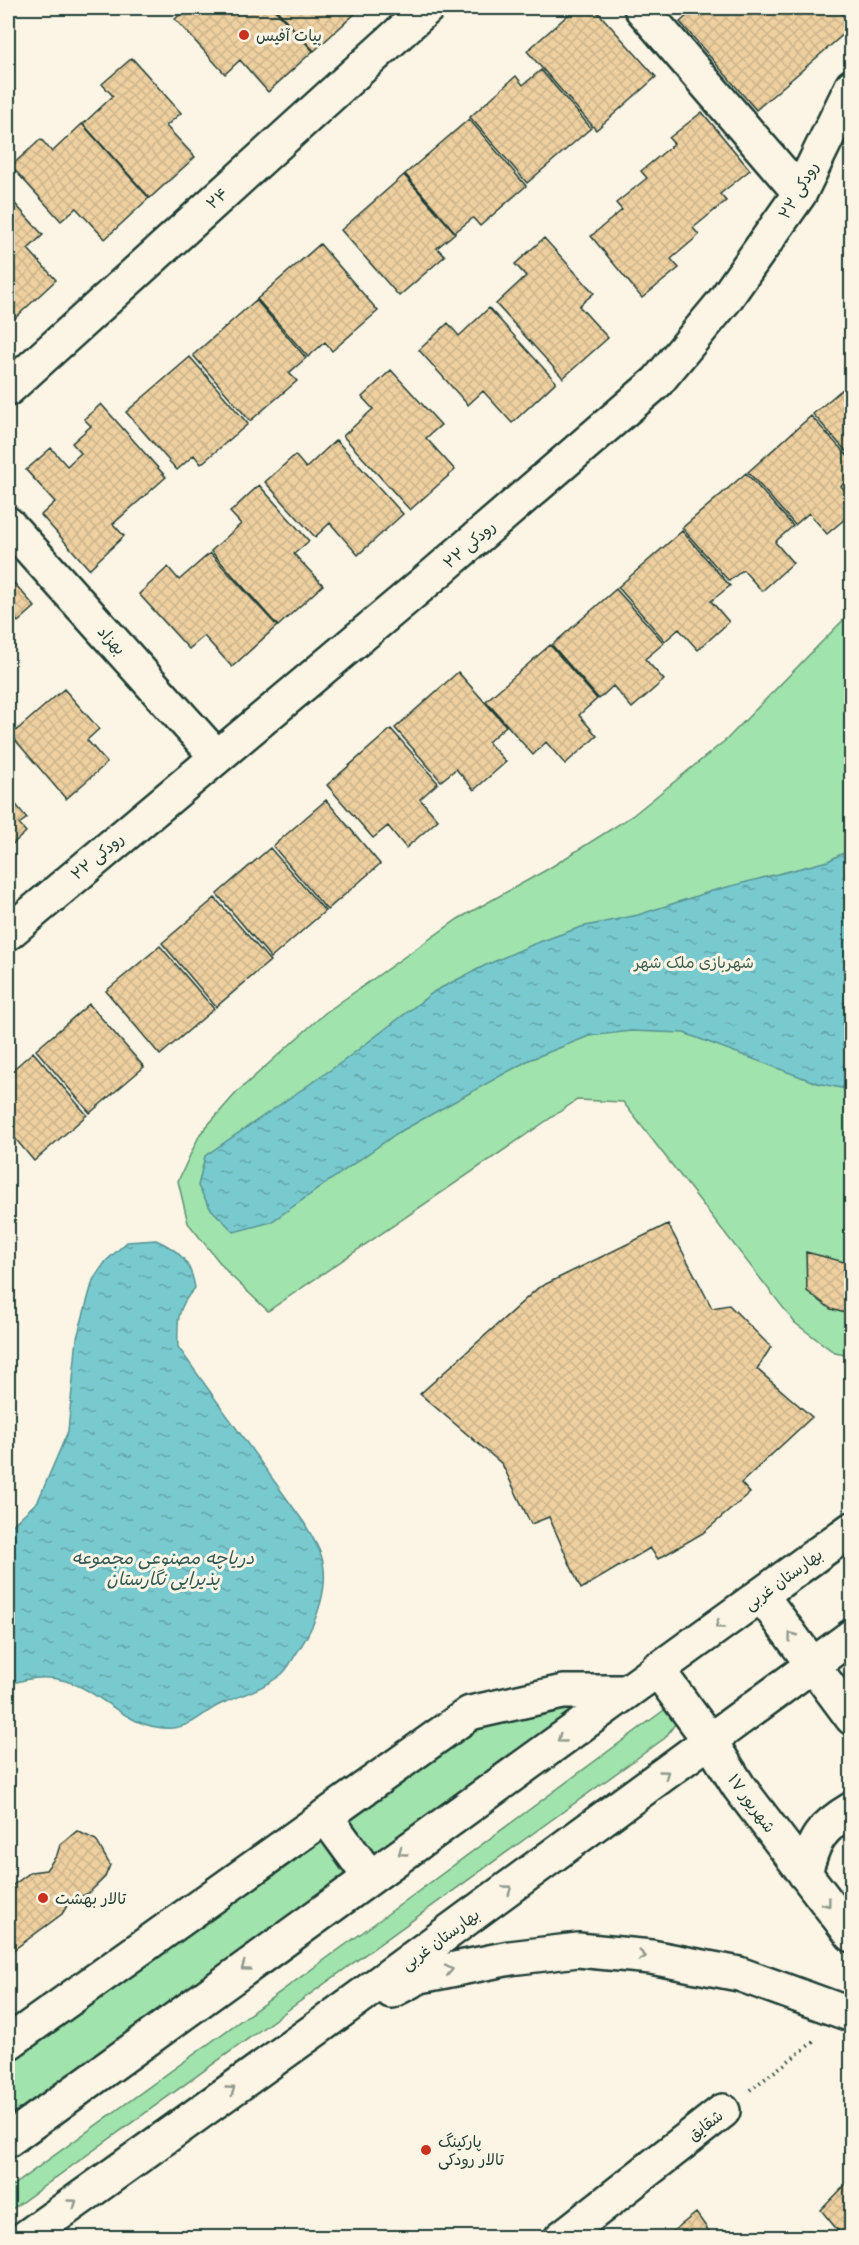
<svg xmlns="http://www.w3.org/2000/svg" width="859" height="2245" viewBox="0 0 859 2245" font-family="'Balsamiq Sans','Playpen Sans Arabic',sans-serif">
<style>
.green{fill:#a1e3ad;stroke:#609070;stroke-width:1.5}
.water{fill:url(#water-ripples);stroke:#559291;stroke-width:1.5}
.building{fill:url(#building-cross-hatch);stroke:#1f3d34;stroke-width:1.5}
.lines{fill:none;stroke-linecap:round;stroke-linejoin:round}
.minor-casing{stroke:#1f3d34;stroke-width:38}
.secondary-casing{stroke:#1f3d34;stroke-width:38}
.primary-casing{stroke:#1f3d34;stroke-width:38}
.path{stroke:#1f3d34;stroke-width:4;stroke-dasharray:1.5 4.5;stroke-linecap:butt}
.minor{stroke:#fcf5e5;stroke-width:33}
.secondary{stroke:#fcf5e5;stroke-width:33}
.primary{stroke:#fcf5e5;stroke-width:33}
.oneway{stroke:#8e998c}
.poi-dot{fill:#c8321e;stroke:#fcf5e5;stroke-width:2}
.labels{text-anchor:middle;stroke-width:6;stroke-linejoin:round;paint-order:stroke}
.poi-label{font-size:16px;fill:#1f3d34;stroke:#fcf5e5;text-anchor:start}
.street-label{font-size:16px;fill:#1f3d34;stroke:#fcf5e5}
.park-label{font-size:16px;fill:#395e4c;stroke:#fcf5e5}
.water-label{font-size:18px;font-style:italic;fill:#315953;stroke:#fcf5e5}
</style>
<defs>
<pattern id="water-ripples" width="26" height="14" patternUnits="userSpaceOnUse" patternTransform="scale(1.5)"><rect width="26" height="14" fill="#79cacf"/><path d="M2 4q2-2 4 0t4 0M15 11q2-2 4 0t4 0" fill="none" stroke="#63a5a9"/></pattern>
<pattern id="building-cross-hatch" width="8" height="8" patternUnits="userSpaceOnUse" patternTransform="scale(1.5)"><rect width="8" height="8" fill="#eed0a1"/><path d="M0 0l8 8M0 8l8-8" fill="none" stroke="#ccb48b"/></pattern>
</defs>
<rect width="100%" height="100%" fill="#fcf5e5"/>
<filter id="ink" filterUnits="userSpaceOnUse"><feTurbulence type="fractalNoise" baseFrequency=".0167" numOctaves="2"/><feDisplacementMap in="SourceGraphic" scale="12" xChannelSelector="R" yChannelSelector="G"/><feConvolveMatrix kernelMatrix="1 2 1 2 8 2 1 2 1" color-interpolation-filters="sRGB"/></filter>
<g filter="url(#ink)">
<path class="green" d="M851,612V1356L835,1353L795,1323L623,1102L577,1100L268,1311L229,1274L188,1223L178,1181L200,1134L237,1092L325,1013L458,919L548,869L632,816L727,739Z
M671,1705L680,1717L665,1738L8,2212V2189L374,1924Z
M582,1708L369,1856L343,1823L476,1728L546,1711Z
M319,1838L344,1874L8,2121V2064Z"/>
<path class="water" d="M851,849V1090L817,1083L684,1033L631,1031L589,1036L529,1060L396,1134L271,1222L234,1232L210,1208L198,1186L205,1156L342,1062L435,991L484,966L534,944L581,927L638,915L712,891L828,861Z
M156,1240C179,1250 191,1262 195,1288C177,1307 177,1321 178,1347L305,1524C310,1533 316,1543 320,1552C332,1583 317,1622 300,1648C294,1656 289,1668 282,1674C263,1689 242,1695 221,1704C203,1712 194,1726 173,1728C109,1732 89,1654 8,1685V1529L38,1501L68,1431L77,1338L93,1280L106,1261L127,1242Z"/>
<path class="building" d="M188,8H273L313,51L268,92L240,60L225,74L175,19Z
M275,8H356L359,10L314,51Z
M576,8H594L656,77L596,130L527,51Z
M696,8H847L841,13L852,27L756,110L680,22Z
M132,58L181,113L166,126L195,157L150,198L83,124L113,96L102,84Z
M541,70L591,128L527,183L470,117L516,76L523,85Z
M702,112L750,170L720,194L726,201L693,228L699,235L671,259L679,268L642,298L591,236L622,210L616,203L647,178L641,171L674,144L669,138Z
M469,119L526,186L480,226L473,218L455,232L405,174Z
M82,124L149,198L105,239L76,208L61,221L11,166L41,139L52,152Z
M404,175L455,233L437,248L445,256L399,296L341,230Z
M8,196L43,235L28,249L56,280L12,321L8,316Z
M544,238L594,293L579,306L608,338L563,378L496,304L526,276L515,264Z
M320,244L378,311L332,351L325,342L308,357L257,299Z
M256,300L306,358L289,373L297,381L250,421L193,355Z
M489,308L556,382L512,423L483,391L468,405L419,350L448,323L459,336Z
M190,357L248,424L201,464L194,455L177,470L126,412Z
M391,370L441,425L426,438L455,470L410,510L343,436L373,409L362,397Z
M852,381V458L813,414Z
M101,404L166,477L113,524L124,536L89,569L41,515L55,502L26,470L51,448L67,466L81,453L72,443L91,426L84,419Z
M811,416L852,461V476L841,486L852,498V513L827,534L809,513L795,525L748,472Z
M336,440L403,514L358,555L330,523L315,537L265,482L295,455L306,468Z
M746,473L793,526L775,542L793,563L762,591L743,570L729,581L682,528Z
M259,485L309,541L294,554L323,585L278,626L211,551L241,524L230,512Z
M682,531L730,586L711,601L729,622L698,650L679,629L665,641L618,587Z
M210,553L277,626L232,667L204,636L189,649L139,594L168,567L179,580Z
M8,576L35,607L18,622L12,614L8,618Z
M616,589L664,643L645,659L664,680L632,708L613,686L599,699L552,645Z
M550,645L597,699L579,715L597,736L565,764L546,742L533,755L486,701Z
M458,672L506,726L488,742L506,762L474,790L456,769L441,781L395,728Z
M64,689L99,729L87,740L107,763L66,799L11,735Z
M391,729L438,783L420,799L438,820L406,848L388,826L373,838L327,785Z
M8,795L27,818L19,824L26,832L8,848Z
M326,800L380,864L327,910L273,846Z
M270,848L325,911L271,958L217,894Z
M215,898L270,961L216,1007L162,943Z
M160,946L214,1009L160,1055L106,991Z
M89,1004L144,1067L90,1113L36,1050Z
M33,1052L87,1115L34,1161L8,1130V1074Z
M668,1224L712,1308L729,1305L771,1347L757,1369L812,1417L741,1483L750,1493L703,1533L658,1559L650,1548L581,1589L549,1517L531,1524L502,1464L420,1394L538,1288Z
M806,1252L852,1264V1315L831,1309L807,1291Z
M77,1831L96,1840L110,1865L105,1877L90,1892L68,1904L62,1914L8,1954V1889L31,1872L46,1870L57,1855L60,1845Z
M852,2178V2238H844L821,2210Z
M696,2213L714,2238H664Z"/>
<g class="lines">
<defs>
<path id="minor" d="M641,8L800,193
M8,389L427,8
M8,524L216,756
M8,933L436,573L657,382L724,301L800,193L852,86
M325,1816L369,1876
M8,2043L470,1713L563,1692H626
M561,2238L723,2111"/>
<path id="secondary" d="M761,1595L852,1718
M657,1669L710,1741L739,1787L852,1935
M805,1874C813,1840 821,1827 852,1809"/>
<path id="primary" d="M391,1991L420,1976L510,1958L578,1950L651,1957L739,1974L852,2015
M8,2140L852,1529
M25,2238L319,2027L852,1636"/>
</defs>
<use href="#minor" class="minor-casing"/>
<use href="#secondary" class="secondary-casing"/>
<use href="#primary" class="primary-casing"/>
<path class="path" d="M750,2090L816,2040"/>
<use href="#minor" class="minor"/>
<use href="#secondary" class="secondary"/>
<use href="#primary" class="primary"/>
</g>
<defs><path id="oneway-chevron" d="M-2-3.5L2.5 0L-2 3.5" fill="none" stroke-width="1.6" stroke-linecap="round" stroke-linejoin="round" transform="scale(1.5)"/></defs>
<g class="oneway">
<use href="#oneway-chevron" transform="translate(719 1625) rotate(144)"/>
<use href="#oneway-chevron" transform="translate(792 1636) rotate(-127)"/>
<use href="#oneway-chevron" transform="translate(561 1739) rotate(144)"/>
<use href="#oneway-chevron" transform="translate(665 1774) rotate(-36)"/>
<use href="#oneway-chevron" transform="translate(402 1852) rotate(144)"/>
<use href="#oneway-chevron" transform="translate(508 1889) rotate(-36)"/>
<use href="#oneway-chevron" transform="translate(827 1903) rotate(53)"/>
<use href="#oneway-chevron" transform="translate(642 1956) rotate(6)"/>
<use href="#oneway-chevron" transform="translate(245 1967) rotate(144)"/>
<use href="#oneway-chevron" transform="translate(449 1970) rotate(-12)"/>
<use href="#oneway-chevron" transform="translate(231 2090) rotate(-36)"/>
<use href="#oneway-chevron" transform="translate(73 2203) rotate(-36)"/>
</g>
</g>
<g class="poi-dot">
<circle cx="244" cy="35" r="6"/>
<circle cx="43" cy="1898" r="6"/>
<circle cx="426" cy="2150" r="6"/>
</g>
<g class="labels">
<g class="poi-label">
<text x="256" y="41">بیات آفیس</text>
<text x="55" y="1904">تالار بهشت</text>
<text x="438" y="2147">پارکینگ<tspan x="438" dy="18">تالار رودکی</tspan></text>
</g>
<g class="street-label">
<text transform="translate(798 190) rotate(-60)" y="6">رودکی ۲۲</text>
<text transform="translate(217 198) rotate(-42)" y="6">۲۴</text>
<text transform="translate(469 544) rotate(-41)" y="6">رودکی ۲۲</text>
<text transform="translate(112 640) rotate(48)" y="6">بهزاد</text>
<text transform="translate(97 856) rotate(-40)" y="6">رودکی ۲۲</text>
<text transform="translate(783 1579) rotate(-36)" y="6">بهارستان غربی</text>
<text transform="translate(752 1803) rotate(54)" y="6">۱۷ شهریور</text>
<text transform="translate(440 1939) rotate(-36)" y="6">بهارستان غربی</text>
<text transform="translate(705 2125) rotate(-38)" y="6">شقایق</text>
</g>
<g class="park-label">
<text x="694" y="968">شهربازی ملک شهر</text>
</g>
<g class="water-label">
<text x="163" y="1564">دریاچه مصنوعی مجموعه<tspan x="163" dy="21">پذیرایی نگارستان</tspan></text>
</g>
</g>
<rect width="859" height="2245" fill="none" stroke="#fcf5e5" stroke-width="30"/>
<rect x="15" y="15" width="829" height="2215" fill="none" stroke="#1f3d34" stroke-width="2" filter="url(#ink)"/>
</svg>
